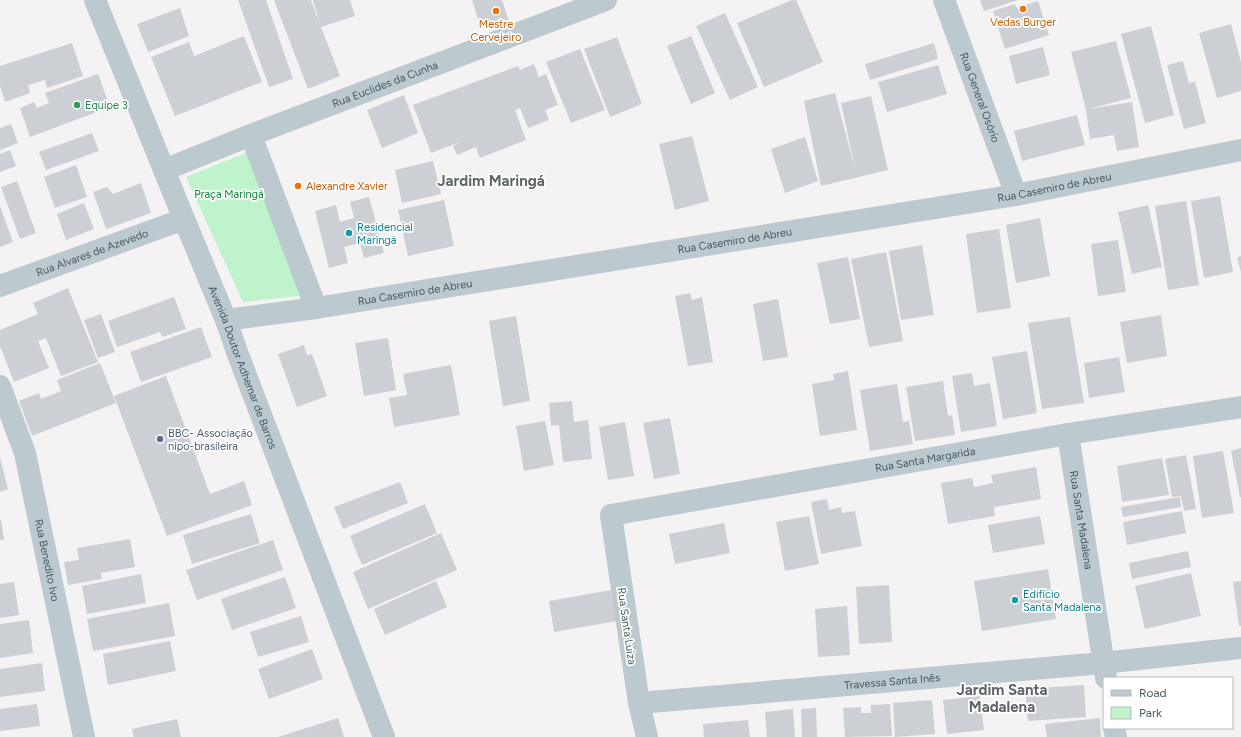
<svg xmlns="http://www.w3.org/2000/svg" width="1241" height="737" viewBox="0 0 1241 737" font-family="Figtree,sans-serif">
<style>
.green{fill:#bff3cc}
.building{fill:#ccd0d5}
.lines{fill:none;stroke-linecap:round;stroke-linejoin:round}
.minor{stroke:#bcc9cf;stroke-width:22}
.tertiary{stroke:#bcc9cf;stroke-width:22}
.food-dot{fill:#e8710a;stroke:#fff;stroke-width:1.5}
.leisure-dot{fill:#2e9e5b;stroke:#fff;stroke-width:1.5}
.culture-dot{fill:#0f9aa8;stroke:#fff;stroke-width:1.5}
.service-dot{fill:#5c6f8a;stroke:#fff;stroke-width:1.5}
.labels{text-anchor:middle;stroke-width:3.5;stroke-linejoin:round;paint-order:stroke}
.food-label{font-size:11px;fill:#c56008;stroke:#fff}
.street-label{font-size:11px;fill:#485961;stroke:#fff}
.leisure-label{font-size:11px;fill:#27864d;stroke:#fff;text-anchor:start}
.park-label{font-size:11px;fill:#10853b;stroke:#fff}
.culture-label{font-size:11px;fill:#0d838f;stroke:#fff;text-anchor:start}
.service-label{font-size:11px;fill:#4e5e75;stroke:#fff;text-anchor:start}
.district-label{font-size:15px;font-weight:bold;fill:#5e6468;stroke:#fff}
</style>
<rect width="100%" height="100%" fill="#f4f2f2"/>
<path class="green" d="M248,152L300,296L243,302L186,177Z"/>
<path class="building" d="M238,0H266L293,79L269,87Z
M274,0H311L320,25L313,0H350L355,16L321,27L340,76L308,89Z
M472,0H502L509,21L481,29Z
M792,0H796L823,62L764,87L737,23Z
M980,0H1018L984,11Z
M1038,1L1049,35L1005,49L993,11L1015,4L1016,8Z
M180,8L189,36L148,52L137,24Z
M725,13L758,87L730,100L696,26Z
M1231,24L1241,62V91L1217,98L1199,33Z
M1151,26L1174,115L1145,123L1121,34Z
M244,36L262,82L175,116L151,57L189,42L194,56Z
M691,36L715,93L691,104L667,46Z
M617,37L642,104L610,117L584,49Z
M1116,41L1131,98L1088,109L1132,102L1139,147L1117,151L1114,135L1090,139L1086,110L1071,52Z
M72,43L83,76L47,88L45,80L28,85L30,93L5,102L0,86V66Z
M934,43L938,59L870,80L865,64Z
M1043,47L1050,75L1016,84L1009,56Z
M580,49L605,110L571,123L546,62Z
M1183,61L1189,83L1195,82L1206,123L1184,129L1167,65Z
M534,64L539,77L546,74L558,105L545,110L549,120L528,128L520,108L515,110L526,140L480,158L476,147L457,155L453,146L460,142L431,153L413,105L518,66L520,70Z
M938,65L947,94L887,112L878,82Z
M98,74L110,107L30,137L20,108L34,102L37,108L49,103L45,93Z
M835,93L855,169L841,103L871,96L888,170L821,186L804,101Z
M404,95L418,133L382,148L367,110Z
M1077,115L1085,145L1022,161L1014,131Z
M11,124L18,143L0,150V128Z
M92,133L99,151L46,170L39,152Z
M692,136L709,201L675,210L659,144Z
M805,137L818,181L785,193L771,149Z
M10,150L16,166L0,172V154Z
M433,161L441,194L402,203L395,170Z
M76,165L87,197L55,208L44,177Z
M17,181L36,233L20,239L1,187Z
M141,183L151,213L106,229L93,192L107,187L113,194Z
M1220,196L1233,272L1204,278L1191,201Z
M369,197L384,253L364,258L360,243L344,247L348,263L329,268L315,211L336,205L340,222L354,218L350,202Z
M444,200L454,246L408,256L398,210Z
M1186,201L1199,285L1168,290L1155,206Z
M84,203L94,229L66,240L57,214Z
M1148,205L1162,267L1132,274L1118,212Z
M0,206L13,242L0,247Z
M1040,218L1050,276L1016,283L1006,225Z
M999,229L1011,308L977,313L966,234Z
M1118,240L1126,292L1098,296L1091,244Z
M922,245L934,315L901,320L889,251Z
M886,252L903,341L869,347L851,259Z
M1241,256V272L1237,258Z
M848,257L860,319L830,324L817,263Z
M68,288L98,362L61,376L46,338L38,341L49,368L14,382L0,346V330L38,314L33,303Z
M690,293L692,300L702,297L713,362L688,366L675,296Z
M174,297L186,329L162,337L160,332L117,347L108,321Z
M778,299L788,357L763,361L753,304Z
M101,314L115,352L98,358L84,320Z
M1161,315L1167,356L1127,363L1120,322Z
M516,316L530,401L503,406L489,321Z
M1070,317L1084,403L1042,409L1028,323Z
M201,327L212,357L141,382L130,352Z
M388,338L396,390L364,396L355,343Z
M304,345L307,355L312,354L327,396L297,407L278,354Z
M1027,351L1037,413L1003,419L992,357Z
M1119,357L1125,392L1089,398L1084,363Z
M100,363L116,403L32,436L19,401L39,393L41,399L61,391L57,380Z
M451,365L460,415L394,427L389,398L407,395L403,374Z
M848,371L857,430L820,436L812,384L834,380L833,374Z
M972,373L974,386L990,383L997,426L961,432L952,376Z
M166,376L210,494L244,481L252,505L167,536L114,396Z
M943,381L948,416L952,415L955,435L915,441L906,387Z
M897,384L903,422L909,421L913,444L870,451L860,390Z
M572,401L574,422L588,420L592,459L563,462L559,425L551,426L549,403Z
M670,418L680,474L654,479L643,423Z
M545,421L554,465L524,471L516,426Z
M625,422L634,476L608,480L599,427Z
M1241,448V497H1240L1231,451Z
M1223,451L1234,513L1202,518L1193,456Z
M1186,455L1196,509L1184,511L1181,496L1172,497L1165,459Z
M0,457L8,489L0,492Z
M1162,458L1169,495L1122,502L1117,466Z
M1036,467L1041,499L994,507L995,516L948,524L941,483L972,478L974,487L993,483L991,475Z
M400,482L408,503L343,529L334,507Z
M1180,497L1181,507L1123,517L1121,507Z
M827,499L829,510L841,507L842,513L855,511L862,546L821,554L811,502Z
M425,504L437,533L362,565L350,536Z
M1182,511L1186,533L1127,545L1123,522Z
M251,514L260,543L192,564L183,535Z
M809,516L819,564L785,571L776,522Z
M1040,516L1045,544L993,553L988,525Z
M0,520H1L4,540H0Z
M724,523L730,553L675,564L669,534Z
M441,533L457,570L368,609L353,572Z
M130,539L135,567L101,573L102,579L68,585L64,562L79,560L77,548Z
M273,540L283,570L197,600L186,570Z
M1188,551L1191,567L1132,579L1129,563Z
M1048,569L1056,619L982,631L974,581Z
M1191,573L1201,616L1145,629L1135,586Z
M141,574L146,603L87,614L82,586Z
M285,577L296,608L232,630L221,599Z
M436,581L447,607L385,635L374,609Z
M1241,581V626H1239L1233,582Z
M14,582L19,615L0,618V584Z
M889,585L892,642L859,644L856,587Z
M611,590L617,621L554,632L549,601Z
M169,603L175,636L93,651L87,619Z
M847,606L850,655L818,657L815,609Z
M301,616L309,642L258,657L250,632Z
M29,620L33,653L0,658V624Z
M170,641L176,671L108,685L103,654Z
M312,649L323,679L269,699L258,669Z
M42,663L45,691L0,697V669Z
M1084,685L1086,717L1028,721L1025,689Z
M980,696L984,730L947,734L943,700Z
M932,700L935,734L895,737L893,703Z
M37,704L40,726L0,731V709Z
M890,704L892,736L845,737L843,708L861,707V713H871V705Z
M816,708L817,737H802L801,709Z
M793,709L795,737H767L765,712Z
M338,718L344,737H278Z
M1100,718L1101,737H1047L1045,724Z
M177,719L181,737H134L132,729Z
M748,720L750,737H704L703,724Z"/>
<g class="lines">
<g class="minor">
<path id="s1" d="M944,0L1016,195"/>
<path d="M251,135L316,308"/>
<path id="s2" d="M164,170L251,135L606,0"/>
<path id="s3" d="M0,286L184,219"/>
<path id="s4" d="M226,320L316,308L1016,195L1241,150"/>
<path id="s5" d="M0,386L25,453L84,737"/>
<path id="s6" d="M1068,434L1106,678"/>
<path id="s7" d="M639,703L1103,663L1241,648"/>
<path d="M1114,728L1116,737"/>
<path id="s8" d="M647,737L639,703L611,515L1068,434L1241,407"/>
</g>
<path class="tertiary" id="s9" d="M95,0L184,219L226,320L237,352L384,737"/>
</g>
<g class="food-dot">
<circle cx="1023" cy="9" r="4"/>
<circle cx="496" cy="11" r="4"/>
<circle cx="298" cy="186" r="4"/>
</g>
<circle class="leisure-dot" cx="77" cy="105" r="4"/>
<g class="culture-dot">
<circle cx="349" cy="233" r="4"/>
<circle cx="1015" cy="600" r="4"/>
</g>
<circle class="service-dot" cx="160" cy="439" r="4"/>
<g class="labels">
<g class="food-label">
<text x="1023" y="26">Vedas Burger</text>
<text x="496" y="28">Mestre<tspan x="496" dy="13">Cervejeiro</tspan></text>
<text x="306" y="190" text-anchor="start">Alexandre Xavier</text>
</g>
<g class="street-label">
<text dy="4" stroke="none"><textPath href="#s2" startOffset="237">Rua Euclides da Cunha</textPath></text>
<text dy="4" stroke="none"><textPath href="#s1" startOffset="104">Rua General Osório</textPath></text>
<text dy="4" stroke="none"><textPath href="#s4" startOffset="839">Rua Casemiro de Abreu</textPath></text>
<text dy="4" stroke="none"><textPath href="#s4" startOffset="515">Rua Casemiro de Abreu</textPath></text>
<text dy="4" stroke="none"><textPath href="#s3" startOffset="98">Rua Alvares de Azevedo</textPath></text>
<text dy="4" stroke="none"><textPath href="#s4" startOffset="191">Rua Casemiro de Abreu</textPath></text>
<text dy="4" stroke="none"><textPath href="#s9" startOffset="396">Avenida Doutor Adhemar de Barros</textPath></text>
<text dy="4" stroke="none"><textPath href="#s8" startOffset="544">Rua Santa Margarida</textPath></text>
<text dy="4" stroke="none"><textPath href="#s6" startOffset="87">Rua Santa Madalena</textPath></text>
<text dy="4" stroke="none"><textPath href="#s5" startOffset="181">Rua Benedito Ivo</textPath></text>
<text transform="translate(627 626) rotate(82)" y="4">Rua Santa Luiza</text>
<text dy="4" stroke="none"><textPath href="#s7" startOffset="254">Travessa Santa Inês</textPath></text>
</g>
<g class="leisure-label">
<text x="85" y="109">Equipe 3</text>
</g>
<g class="park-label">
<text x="229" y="198">Praça Maringá</text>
</g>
<g class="culture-label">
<text x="357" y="231">Residencial<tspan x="357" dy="13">Maringá</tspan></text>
<text x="1023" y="598">Edifício<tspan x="1023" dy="13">Santa Madalena</tspan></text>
</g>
<g class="service-label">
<text x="168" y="437">BBC- Associação<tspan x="168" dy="13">nipo-brasileira</tspan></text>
</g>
<g class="district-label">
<text x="491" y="186">Jardim Maringá</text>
<text x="1002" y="695">Jardim Santa<tspan x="1002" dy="17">Madalena</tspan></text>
</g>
</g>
<rect x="1103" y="677" width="130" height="52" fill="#ffffff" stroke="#b6bdc0"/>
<rect x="1111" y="690" width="20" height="6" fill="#bcc9cf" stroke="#b6bdc0"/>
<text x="1139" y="697" font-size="12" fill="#485961">Road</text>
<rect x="1111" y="707" width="20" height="12" fill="#bff3cc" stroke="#b6bdc0"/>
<text x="1139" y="717" font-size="12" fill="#485961">Park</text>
</svg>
